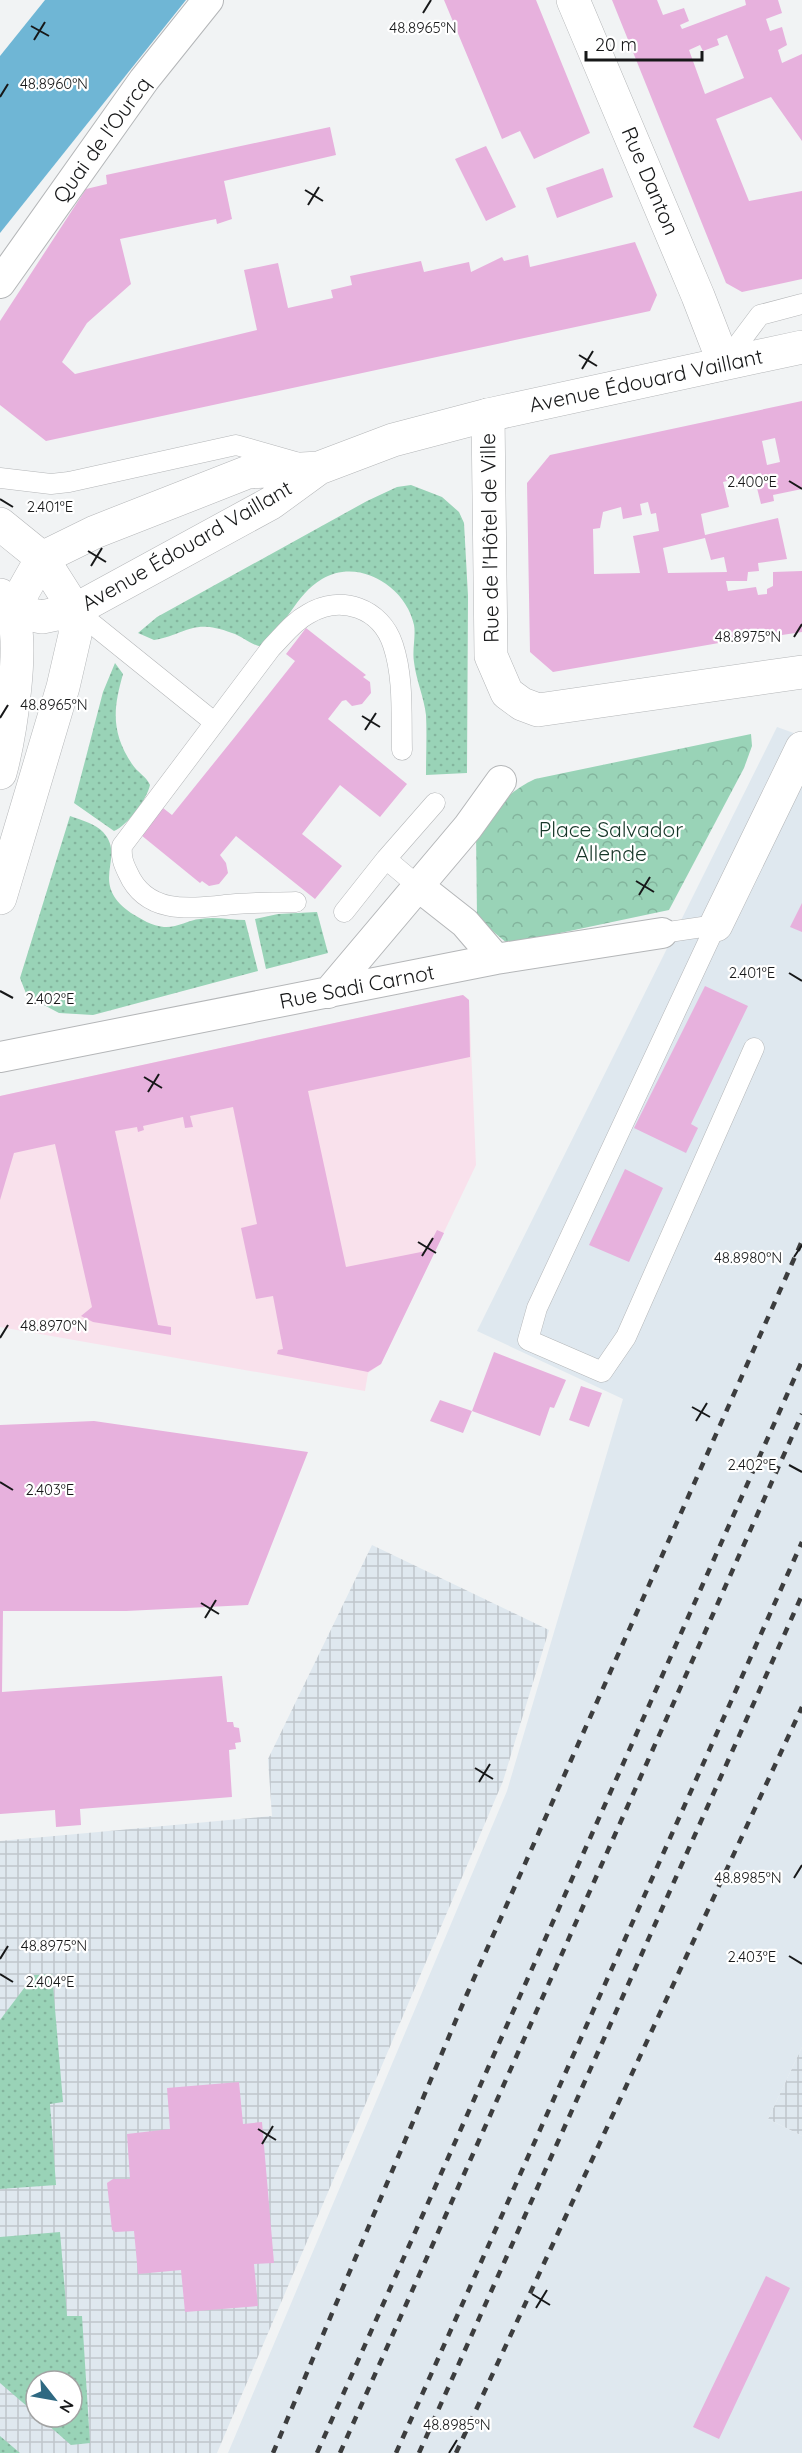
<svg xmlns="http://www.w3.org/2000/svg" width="802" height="2453" viewBox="0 0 802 2453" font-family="Quicksand,sans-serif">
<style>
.industrial{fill:url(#industrial-grid);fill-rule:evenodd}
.education{fill:#f9e1ec}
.built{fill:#dfe8ef}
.grass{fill:url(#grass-dots)}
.park{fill:url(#park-crowns)}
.water{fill:#6fb6d5}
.building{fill:#e7b1dd;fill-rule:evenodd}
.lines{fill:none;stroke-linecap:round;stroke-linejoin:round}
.service-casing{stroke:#b4b6b8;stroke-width:21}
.pedestrian-casing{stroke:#b4b6b8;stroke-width:32}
.minor-casing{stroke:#b4b6b8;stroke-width:34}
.secondary-casing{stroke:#b4b6b8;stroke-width:34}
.primary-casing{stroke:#b4b6b8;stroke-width:34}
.service{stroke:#fff;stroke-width:20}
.pedestrian{stroke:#fff;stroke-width:30}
.minor{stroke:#fff;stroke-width:33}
.secondary{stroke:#fff;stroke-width:33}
.primary{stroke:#fff;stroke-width:33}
.rail{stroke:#3c3d3e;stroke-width:4.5;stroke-dasharray:8 8;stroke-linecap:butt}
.ticks{fill:none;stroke:#171819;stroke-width:2}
.labels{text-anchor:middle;stroke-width:4.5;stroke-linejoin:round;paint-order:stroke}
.street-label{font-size:21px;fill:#171819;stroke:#fff}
.park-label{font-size:21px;fill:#163628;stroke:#fff}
.ticks-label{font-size:15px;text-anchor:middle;fill:#171819;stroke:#fff;stroke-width:4.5;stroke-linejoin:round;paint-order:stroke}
</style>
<defs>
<pattern id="industrial-grid" width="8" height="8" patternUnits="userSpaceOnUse" patternTransform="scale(1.5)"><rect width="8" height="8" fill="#dfe8ef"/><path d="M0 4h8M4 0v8" fill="none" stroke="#bfc6cc"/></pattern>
<pattern id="grass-dots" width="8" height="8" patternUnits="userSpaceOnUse" patternTransform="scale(1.5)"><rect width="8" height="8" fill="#99d3b7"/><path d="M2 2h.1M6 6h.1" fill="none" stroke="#83b49d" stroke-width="1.8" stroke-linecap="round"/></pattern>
<pattern id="park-crowns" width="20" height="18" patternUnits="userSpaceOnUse" patternTransform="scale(1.5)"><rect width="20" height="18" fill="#99d3b7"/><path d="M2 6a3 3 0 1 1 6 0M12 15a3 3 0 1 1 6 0" fill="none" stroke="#83b49d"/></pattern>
</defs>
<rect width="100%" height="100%" fill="#f1f3f4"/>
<path class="industrial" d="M372,1545L549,1630L503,1781L217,2453H0V1841L272,1816L268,1759ZM36,2381H72V2417H36Z
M802,2047V2136L768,2119Z"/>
<path class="education" d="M463,995L469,1000L476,1165L381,1364L368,1373L365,1391L0,1327V1096Z"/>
<path class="built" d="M777,727L802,736V2047L768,2119L802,2136V2453H228L507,1791L623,1399L477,1331Z"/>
<path class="grass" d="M411,485L442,497L459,512L464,523L468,596L467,773L426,775C426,755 427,735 426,715C424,697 416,680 414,662C412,650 416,636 414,625C406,586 358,557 322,579C295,595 285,628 262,647C251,645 242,636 232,633C192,618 188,634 154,640L138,633L157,617L367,501L397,487Z
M115,663L123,674C113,709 111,732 132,764C137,772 146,776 150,785C147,799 128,825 114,831L74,803L103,692Z
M70,816C81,820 96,824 103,832C127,858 87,882 131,913C141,919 152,926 164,927C177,928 188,920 200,919C215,916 230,920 245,920L258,971L93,1015L59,1013L27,996L20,978Z
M317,912L328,953L266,969L255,919L278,914Z
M52,1974L63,2102L50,2104L56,2185L0,2189V2020L34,1975Z
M60,2232L67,2316H82L90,2443L71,2445L39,2417H72V2381H36V2414L0,2383V2237Z
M0,2436L20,2453H0Z"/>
<path class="park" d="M751,734L752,746L744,768L669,910L508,944L477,918L476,831C494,809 509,791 535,779Z"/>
<path class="water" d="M45,0H186L0,233V56Z"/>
<path class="building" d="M444,0H536L590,133L534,159L520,131L502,139Z
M612,0H657L663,15L684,8L689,21L680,25L682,29L746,5L745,0H778L782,13L766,19L770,31L782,27L787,45L778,50L782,63L802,54V141L771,97L716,119L749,201L802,191V279L742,292L726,283ZM727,35L744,78L705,94L689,50L700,45L703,51L719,45L717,39Z
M330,127L336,155L224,181L232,219L217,224L216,219L120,239L131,284L87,323L62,362L75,374L257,330L244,270L278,263L288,308L333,298L331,290L352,285L350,276L421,261L424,272L469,262L471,272L502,257L504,261L528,255L530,267L635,242L657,295L650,311L46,441L0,405V321L86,189L107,184L106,175Z
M486,146L516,207L486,221L455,159Z
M603,168L613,197L557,218L546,188Z
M802,401V489L773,495L774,501L761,504L757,488L764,487L761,473L723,482L729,507L701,514L705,535L778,518L787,559L758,563L759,571L748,572L747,581H726L728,591L756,587L758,595L767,594V589L773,586V572L802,571V632L736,642V640L553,672L530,652L527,483L550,455ZM775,438L780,462L767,465L762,441ZM648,502L651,514L656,513L659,531L633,536L640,573L594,574L593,529L600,528L603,512L621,507L623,519L642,515L640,504ZM705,538L711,560L724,557L727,572L668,573L663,548Z
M306,628L366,675L363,677L370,682L371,693L362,704L352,706L346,700L342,701L328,719L407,784L380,817L340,785L302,834L342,866L315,899L236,836L220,855L226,863L228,873L219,884L209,886L202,881L200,883L141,835L163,808L172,815L234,738L295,661L286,654Z
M802,903V932L790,927Z
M705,986L748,1006L691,1124L698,1128L686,1153L634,1128Z
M463,995L469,1000L470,1057L308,1091L346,1267L426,1251L437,1230L444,1233L381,1364L368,1372L277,1354L278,1350L283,1349L273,1296L256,1299L241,1228L257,1224L233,1107L190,1116L193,1127L185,1128L183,1117L143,1126L144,1130L138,1132L137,1127L115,1131L158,1325L171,1327V1335L93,1322L81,1316L92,1307L55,1144L14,1153L0,1200V1096Z
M625,1169L663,1188L629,1262L589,1245Z
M494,1352L566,1380L554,1408L550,1407L540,1436L472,1411Z
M581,1386L602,1393L589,1427L569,1420Z
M440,1400L472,1411L463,1433L430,1421Z
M94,1421L308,1452L248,1605L126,1611H3L2,1692L222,1676L227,1722H233L234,1727L239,1728L241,1742L235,1743L236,1749L229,1750L232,1797L80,1809L81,1825L56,1827L55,1810L0,1814V1425Z
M239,2082L243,2124L262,2122L274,2263L254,2264L258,2306L185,2312L181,2270L138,2274L134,2231L115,2232L112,2230L107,2183L113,2179H130L127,2134L170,2129L167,2088Z
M766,2276L790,2288L719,2439L693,2427Z"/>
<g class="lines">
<defs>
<path id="service" d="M724,363L760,315L802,304
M0,478L51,484L69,482L236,445L296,462
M75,610L214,722
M418,886L386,859L435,803
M296,902C272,903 249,902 225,905C188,909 146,914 128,873C123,863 121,857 122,846L271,648C283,636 293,622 308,614C341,594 381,608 393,645C404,678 401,716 402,750
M344,912L386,859
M716,925L537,1308L528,1340L602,1372L626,1337L754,1048
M662,933L716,925"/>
<path id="pedestrian" d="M0,283L144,80L208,0
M418,886L465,923L496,959
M328,993L468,827L501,781
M0,1057L496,959L662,933"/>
<path id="minor" d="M573,0L698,296L724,363
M488,415L491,656L507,693L522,704L538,710L802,672
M716,925L802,748"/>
<path id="secondary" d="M319,468L248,472L95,532L42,558L12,611L42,617L75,610L271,503L319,468L393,440L488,415L802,347"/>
<path id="primary" d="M0,524L42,558L75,610V635L63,687L0,898
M0,595C3,600 9,605 11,610C26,641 9,740 0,773"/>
</defs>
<use href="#service" class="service-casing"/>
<use href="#pedestrian" class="pedestrian-casing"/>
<use href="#minor" class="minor-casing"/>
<use href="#secondary" class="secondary-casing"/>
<use href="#primary" class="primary-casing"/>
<use href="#service" class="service"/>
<use href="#pedestrian" class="pedestrian"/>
<use href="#minor" class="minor"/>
<use href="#secondary" class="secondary"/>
<use href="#primary" class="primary"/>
<path class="rail" d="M273,2453L467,1994L802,1241
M317,2453L802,1361
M340,2453L802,1414
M396,2453L802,1542
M419,2453L802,1595
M456,2453L802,1707"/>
</g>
<path class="ticks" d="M423,13L431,0M31,26L49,36M34,40L45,22M0,97L8,84M305,190L323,201M308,205L319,187M579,355L597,366M582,369L593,351M789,481L802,489M0,499L13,507M88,551L106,562M91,566L102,548M794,637L802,624M362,716L380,727M0,718L8,705M365,730L376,713M636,881L654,892M639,895L650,877M789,973L802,981M0,991L13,998M144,1077L162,1088M148,1092L159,1074M418,1242L436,1253M422,1256L433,1238M794,1257L802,1245M0,1338L8,1325M692,1407L710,1417M696,1421L707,1403M789,1465L802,1472M0,1482L13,1490M201,1603L219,1614M205,1618L216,1600M475,1768L493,1779M479,1782L490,1764M794,1878L802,1865M789,1956L802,1964M0,1959L8,1946M0,1974L13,1982M258,2129L276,2140M262,2144L273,2126M532,2294L550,2305M536,2308L547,2290M449,2453L457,2440"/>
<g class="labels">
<g class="street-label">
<text transform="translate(102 140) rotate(-54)" y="7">Quai de l'Ourcq</text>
<text transform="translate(650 181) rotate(67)" y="7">Rue Danton</text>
<text transform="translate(646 381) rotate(-12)" y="7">Avenue Édouard Vaillant</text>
<text transform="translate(490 538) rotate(-91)" y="7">Rue de l'Hôtel de Ville</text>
<text transform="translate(187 546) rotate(-30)" y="7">Avenue Édouard Vaillant</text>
<text transform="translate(357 987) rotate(-11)" y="7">Rue Sadi Carnot</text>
</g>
<g class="park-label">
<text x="611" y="837">Place Salvador<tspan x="611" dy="24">Allende</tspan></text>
</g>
</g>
<g class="ticks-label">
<text x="423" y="33">48.8965°N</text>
<text x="54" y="89">48.8960°N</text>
<text x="752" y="487">2.400°E</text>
<text x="50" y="512">2.401°E</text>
<text x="748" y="642">48.8975°N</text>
<text x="54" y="710">48.8965°N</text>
<text x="752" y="978">2.401°E</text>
<text x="50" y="1004">2.402°E</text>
<text x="748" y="1263">48.8980°N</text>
<text x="54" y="1331">48.8970°N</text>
<text x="752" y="1470">2.402°E</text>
<text x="50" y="1495">2.403°E</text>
<text x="748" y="1883">48.8985°N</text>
<text x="54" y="1951">48.8975°N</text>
<text x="752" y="1962">2.403°E</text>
<text x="50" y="1987">2.404°E</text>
<text x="457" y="2430">48.8985°N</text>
</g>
<g transform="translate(54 2399) rotate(121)"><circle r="28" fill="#ffffff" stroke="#a2a3a3" stroke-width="1.5"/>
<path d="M0-4.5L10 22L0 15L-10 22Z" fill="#2f6982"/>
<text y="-9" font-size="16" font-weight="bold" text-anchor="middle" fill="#171819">N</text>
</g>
<path d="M586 51v9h116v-9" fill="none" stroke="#171819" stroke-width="3"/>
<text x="595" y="51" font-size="18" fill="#171819" stroke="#ffffff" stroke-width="4.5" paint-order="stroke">20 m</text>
</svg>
